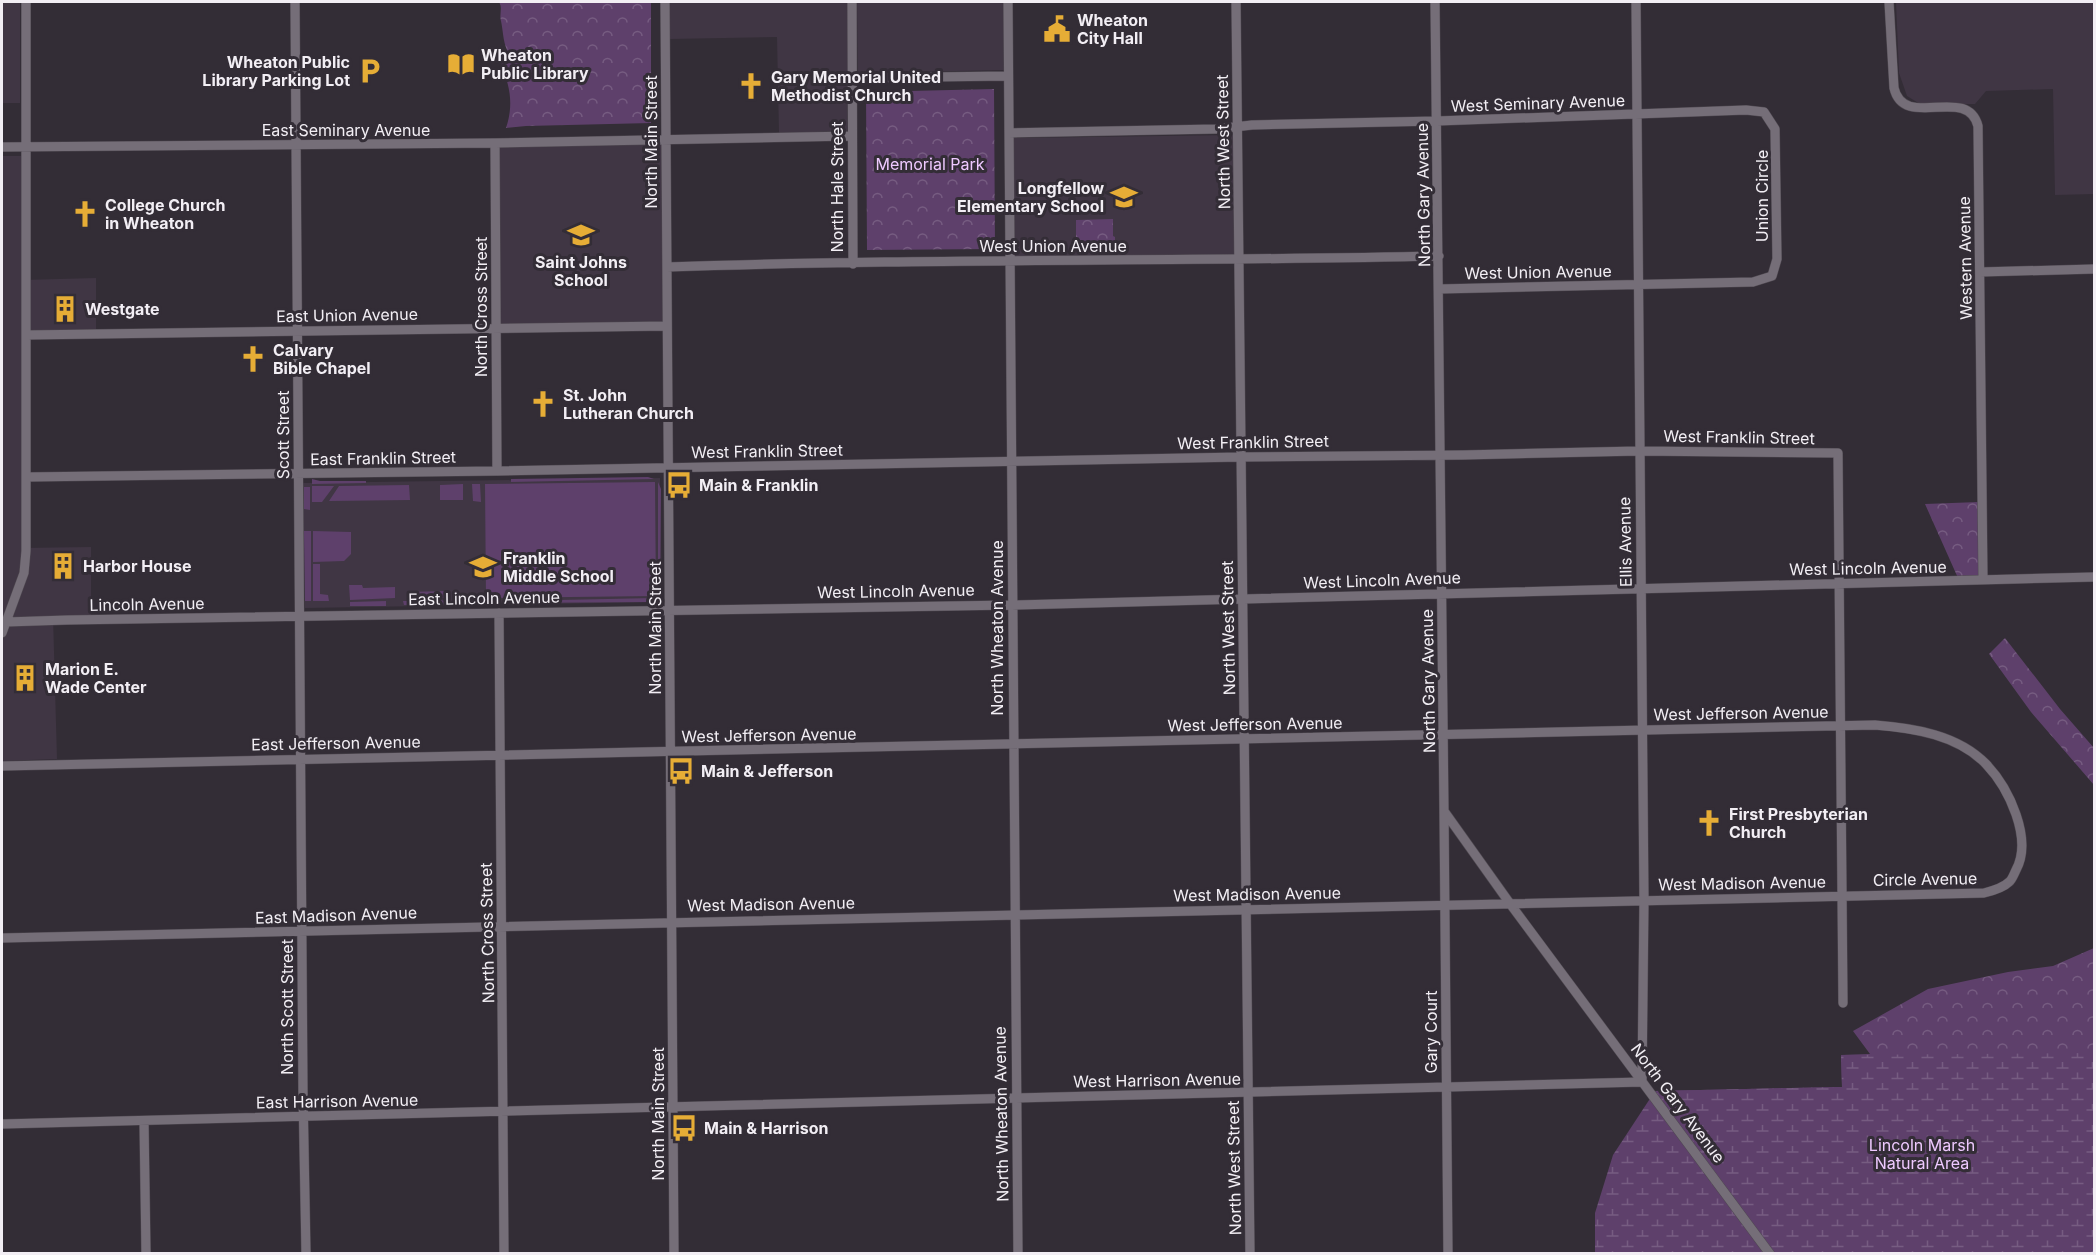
<svg xmlns="http://www.w3.org/2000/svg" width="2096" height="1255" viewBox="0 0 2096 1255" font-family="Inter,sans-serif">
<style>
.built{fill:#403644}
.green{fill:#5e406b}
.forest{fill:url(#forest-crowns)}
.wetland{fill:url(#wetland-marsh)}
.lines{fill:none;stroke-linecap:round;stroke-linejoin:round}
.minor-casing{stroke:#4f4951;stroke-width:10}
.minor{stroke:#756e78;stroke-width:9}
.labels{text-anchor:middle;stroke-width:6;stroke-linejoin:round;paint-order:stroke}
.poi-label{font-size:16px;font-weight:bold;fill:#f2eef4;stroke:#332d36;text-anchor:start}
.street-label{font-size:16px;fill:#f2eef4;stroke:#332d36}
.park-label{font-size:16px;fill:#eec9ff;stroke:#332d36}
</style>
<defs>
<pattern id="forest-crowns" width="20" height="18" patternUnits="userSpaceOnUse" patternTransform="scale(1.5)"><rect width="20" height="18" fill="#5e406b"/><path d="M2 6a3 3 0 1 1 6 0M12 15a3 3 0 1 1 6 0" fill="none" stroke="#765c81"/></pattern>
<pattern id="wetland-marsh" width="20" height="14" patternUnits="userSpaceOnUse" patternTransform="scale(1.5)"><rect width="20" height="14" fill="#5e406b"/><path d="M1 5h8M5 5V1M11 12h8M15 12V8" fill="none" stroke="#765c81"/></pattern>
</defs>
<rect width="100%" height="100%" fill="#332d36"/>
<path class="built" d="M2,2H20V103H2Z
M670,2H849L847,131L779,133L777,37L670,39Z
M857,2H1005L1006,70L858,73Z
M1896,2H2094V194L2055,195L2053,89L1986,91L1975,104H1920L1907,96L1899,73Z
M1234,135L1236,257L1014,258L1013,138Z
M663,142L664,322L499,325V147Z
M2,156H22L23,280L96,278V330H23L22,548L91,547V616H53L57,759L2,761Z
M660,478L662,602L305,608L303,483Z"/>
<path class="green" d="M648,477L654,479L511,482V479Z
M312,479L320,481H366V483L312,484Z
M655,482L656,596L486,598L485,484Z
M658,482L661,489L660,591L658,592Z
M463,484V500H440V485Z
M472,484H480L481,502L473,501Z
M409,485L410,500L329,501L339,486Z
M312,486H334L322,502H312Z
M304,487H310V510L304,509Z
M304,531H311V601H305Z
M313,531L351,532V554L344,561L313,562Z
M313,564H320V594L328,595L329,601H313Z
M349,585H362L363,588L395,587V598L350,600Z
M446,591V598L407,599V592Z
M654,598L655,600L649,602L512,603V601Z
M485,600V604L404,605L403,601Z
M386,601V606H350V602Z"/>
<path class="forest" d="M499,2H651V123L526,126L506,128C514,104 510,85 500,62L507,50C503,41 503,30 501,21C499,14 503,8 499,2Z
M994,89L995,249L867,250L866,92Z
M1113,219V236L1115,237V242H1076V220Z
M1979,502V577L1958,578L1925,504Z
M2005,638L2060,709L2094,748V785L2031,712L1989,654Z
M2094,948V1253L1655,1091L1842,1087L1841,1055L1870,1054L1853,1031L1928,989L2008,972L2053,966Z"/>
<path class="wetland" d="M2094,1053V1253L1595,1254V1213L1613,1155L1655,1091L1842,1087L1841,1055Z"/>
<g class="lines">
<defs>
<path id="minor" d="M295,2L303,1092L306,1254
M665,2L674,1254
M852,2L853,264
M1008,2L1018,1254
M1236,2L1250,1254
M1435,2L1444,811L1511,905L1770,1254
M1636,2L1644,900L1642,1082
M1889,2L1894,88C1904,131 1967,84 1978,126L1983,580
M852,78L1008,76
M1009,133L1217,129L1252,125L1437,121L1746,110L1764,112L1775,129L1777,259L1772,276L1753,282L1439,289
M495,143L497,471
M2,147L495,143L851,136
M667,267C924,258 1181,262 1439,256
M1980,272L2094,269
M26,335L667,326
M27,477L497,471L1241,457L1463,455L1639,451L1838,453L1843,1003
M499,613L504,1254
M6,622L24,573L26,551V2
M2,633L6,622L67,620L1012,605L2094,577
M2,766L1875,725C1914,728 1958,735 1986,764C2009,788 2033,839 2016,870C2014,874 2012,880 2009,882C2003,888 1992,891 1984,893L2,938
M1444,811L1448,1254
M144,1121L146,1254
M2,1124L1642,1082"/>
</defs>
<use href="#minor" class="minor-casing"/>
<use href="#minor" class="minor"/>
</g>
<defs>
<symbol id="civic-bare" viewBox="-9 -9 18 18"><path d="M-.6-6.5H3V-4.5H.6V-3L4-1V1h2V6H-6V1h2V-1L-.6-3ZM-1.2 2.5V6h2.4V2.5Z" fill="#e6ad36" stroke="#332d36" stroke-width="2.5" paint-order="stroke"/></symbol>
<symbol id="library-bare" viewBox="-9 -9 18 18"><path d="M-6-4Q-3-5.5-.7-3.5V5Q-3 3-6 4ZM6-4Q3-5.5 .7-3.5V5Q3 3 6 4Z" fill="#e6ad36" stroke="#332d36" stroke-width="2.5" paint-order="stroke"/></symbol>
<symbol id="parking-bare" viewBox="-9 -9 18 18"><path d="M-3.5-5.5H1a3.5 3.5 0 0 1 0 7H-1V5.5H-3.5ZM-1-3.4V-.6H.8a1.4 1.4 0 0 0 0-2.8Z" fill="#e6ad36" stroke="#332d36" stroke-width="2.5" paint-order="stroke"/></symbol>
<symbol id="church-bare" viewBox="-9 -9 18 18"><path d="M-1.2-6h2.4v3.5h3.3v2.4h-3.3V6h-2.4V-.1h-3.3v-2.4h3.3Z" fill="#e6ad36" stroke="#332d36" stroke-width="2.5" paint-order="stroke"/></symbol>
<symbol id="school-bare" viewBox="-9 -9 18 18"><path d="M0-5L7-2L0 1L-7-2ZM-4 1L0 2.5L4 1V4Q0 6-4 4Z" fill="#e6ad36" stroke="#332d36" stroke-width="2.5" paint-order="stroke"/></symbol>
<symbol id="building-bare" viewBox="-9 -9 18 18"><path d="M-4-6H4V6H1V3H-1V6H-4ZM-2.5-4.3h1.7v1.8h-1.7ZM.8-4.3h1.7v1.8H.8ZM-2.5-1h1.7V.8h-1.7ZM.8-1h1.7V.8H.8Z" fill="#e6ad36" stroke="#332d36" stroke-width="2.5" paint-order="stroke"/></symbol>
<symbol id="bus-bare" viewBox="-9 -9 18 18"><path d="M-5-6H5V4H4V6H2V4H-2V6H-4V4H-5ZM-3.5-4V0h7V-4ZM-3.5 1.2v1.5H-2V1.2ZM2 1.2v1.5H3.5V1.2Z" fill="#e6ad36" stroke="#332d36" stroke-width="2.5" paint-order="stroke"/></symbol>
</defs>
<g fill-rule="evenodd">
<use href="#civic-bare" x="1038" y="10" width="38" height="38"/>
<use href="#library-bare" x="442" y="45" width="38" height="38"/>
<use href="#parking-bare" x="351" y="52" width="38" height="38"/>
<use href="#church-bare" x="732" y="67" width="38" height="38"/>
<use href="#school-bare" x="1105" y="178" width="38" height="38"/>
<use href="#church-bare" x="66" y="195" width="38" height="38"/>
<use href="#school-bare" x="562" y="216" width="38" height="38"/>
<use href="#building-bare" x="46" y="290" width="38" height="38"/>
<use href="#church-bare" x="234" y="340" width="38" height="38"/>
<use href="#church-bare" x="524" y="385" width="38" height="38"/>
<use href="#bus-bare" x="660" y="466" width="38" height="38"/>
<use href="#building-bare" x="44" y="547" width="38" height="38"/>
<use href="#school-bare" x="464" y="548" width="38" height="38"/>
<use href="#building-bare" x="6" y="659" width="38" height="38"/>
<use href="#bus-bare" x="662" y="752" width="38" height="38"/>
<use href="#church-bare" x="1690" y="804" width="38" height="38"/>
<use href="#bus-bare" x="665" y="1109" width="38" height="38"/>
</g>
<g class="labels">
<g class="poi-label">
<text x="1077" y="26">Wheaton<tspan x="1077" dy="18">City Hall</tspan></text>
<text x="481" y="61">Wheaton<tspan x="481" dy="18">Public Library</tspan></text>
<text x="350" y="68" text-anchor="end">Wheaton Public<tspan x="350" dy="18">Library Parking Lot</tspan></text>
<text x="771" y="83">Gary Memorial United<tspan x="771" dy="18">Methodist Church</tspan></text>
<text x="1104" y="194" text-anchor="end">Longfellow<tspan x="1104" dy="18">Elementary School</tspan></text>
<text x="105" y="211">College Church<tspan x="105" dy="18">in Wheaton</tspan></text>
<text x="581" y="268" text-anchor="middle">Saint Johns<tspan x="581" dy="18">School</tspan></text>
<text x="85" y="315">Westgate</text>
<text x="273" y="356">Calvary<tspan x="273" dy="18">Bible Chapel</tspan></text>
<text x="563" y="401">St. John<tspan x="563" dy="18">Lutheran Church</tspan></text>
<text x="699" y="491">Main &amp; Franklin</text>
<text x="503" y="564">Franklin<tspan x="503" dy="18">Middle School</tspan></text>
<text x="83" y="572">Harbor House</text>
<text x="45" y="675">Marion E.<tspan x="45" dy="18">Wade Center</tspan></text>
<text x="701" y="777">Main &amp; Jefferson</text>
<text x="1729" y="820">First Presbyterian<tspan x="1729" dy="18">Church</tspan></text>
<text x="704" y="1134">Main &amp; Harrison</text>
</g>
<g class="street-label">
<text transform="translate(1538 103) rotate(-2)" y="6">West Seminary Avenue</text>
<text x="346" y="136">East Seminary Avenue</text>
<text transform="translate(651 142) rotate(-90)" y="6">North Main Street</text>
<text transform="translate(1223 142) rotate(-91)" y="6">North West Street</text>
<text transform="translate(837 187) rotate(-90)" y="6">North Hale Street</text>
<text transform="translate(1423 195) rotate(-91)" y="6">North Gary Avenue</text>
<text transform="translate(1762 196) rotate(-90)" y="6">Union Circle</text>
<text x="1053" y="252">West Union Avenue</text>
<text transform="translate(1965 258) rotate(-91)" y="6">Western Avenue</text>
<text transform="translate(1538 272) rotate(-1)" y="6">West Union Avenue</text>
<text transform="translate(481 307) rotate(-90)" y="6">North Cross Street</text>
<text transform="translate(347 315) rotate(-1)" y="6">East Union Avenue</text>
<text transform="translate(283 435) rotate(-90)" y="6">Scott Street</text>
<text transform="translate(1739 437) rotate(1)" y="6">West Franklin Street</text>
<text transform="translate(1253 442) rotate(-1)" y="6">West Franklin Street</text>
<text transform="translate(767 451) rotate(-1)" y="6">West Franklin Street</text>
<text transform="translate(383 458) rotate(-1)" y="6">East Franklin Street</text>
<text transform="translate(1625 542) rotate(-91)" y="6">Ellis Avenue</text>
<text transform="translate(1868 568) rotate(-1)" y="6">West Lincoln Avenue</text>
<text transform="translate(1382 580) rotate(-2)" y="6">West Lincoln Avenue</text>
<text transform="translate(896 591) rotate(-1)" y="6">West Lincoln Avenue</text>
<text transform="translate(484 598) rotate(-1)" y="6">East Lincoln Avenue</text>
<text transform="translate(147 604) rotate(-1)" y="6">Lincoln Avenue</text>
<text transform="translate(655 628) rotate(-90)" y="6">North Main Street</text>
<text transform="translate(997 628) rotate(-90)" y="6">North Wheaton Avenue</text>
<text transform="translate(1228 628) rotate(-91)" y="6">North West Street</text>
<text transform="translate(1428 681) rotate(-91)" y="6">North Gary Avenue</text>
<text transform="translate(1741 713) rotate(-1)" y="6">West Jefferson Avenue</text>
<text transform="translate(1255 724) rotate(-1)" y="6">West Jefferson Avenue</text>
<text transform="translate(769 735) rotate(-1)" y="6">West Jefferson Avenue</text>
<text transform="translate(336 743) rotate(-1)" y="6">East Jefferson Avenue</text>
<text transform="translate(1925 879) rotate(-1)" y="6">Circle Avenue</text>
<text transform="translate(1742 883) rotate(-1)" y="6">West Madison Avenue</text>
<text transform="translate(1257 894) rotate(-1)" y="6">West Madison Avenue</text>
<text transform="translate(771 904) rotate(-1)" y="6">West Madison Avenue</text>
<text transform="translate(336 915) rotate(-2)" y="6">East Madison Avenue</text>
<text transform="translate(487 933) rotate(-91)" y="6">North Cross Street</text>
<text transform="translate(287 1007) rotate(-90)" y="6">North Scott Street</text>
<text transform="translate(1431 1032) rotate(-90)" y="6">Gary Court</text>
<text transform="translate(1157 1080) rotate(-1)" y="6">West Harrison Avenue</text>
<text transform="translate(337 1101) rotate(-1)" y="6">East Harrison Avenue</text>
<text transform="translate(1678 1103) rotate(53)" y="6">North Gary Avenue</text>
<text transform="translate(658 1114) rotate(-90)" y="6">North Main Street</text>
<text transform="translate(1001 1114) rotate(-91)" y="6">North Wheaton Avenue</text>
<text transform="translate(1234 1168) rotate(-91)" y="6">North West Street</text>
</g>
<g class="park-label">
<text x="930" y="170">Memorial Park</text>
<text x="1922" y="1151">Lincoln Marsh<tspan x="1922" dy="18">Natural Area</tspan></text>
</g>
</g>
<rect width="2096" height="1255" fill="none" stroke="#f2eef4" stroke-width="6"/>
</svg>
